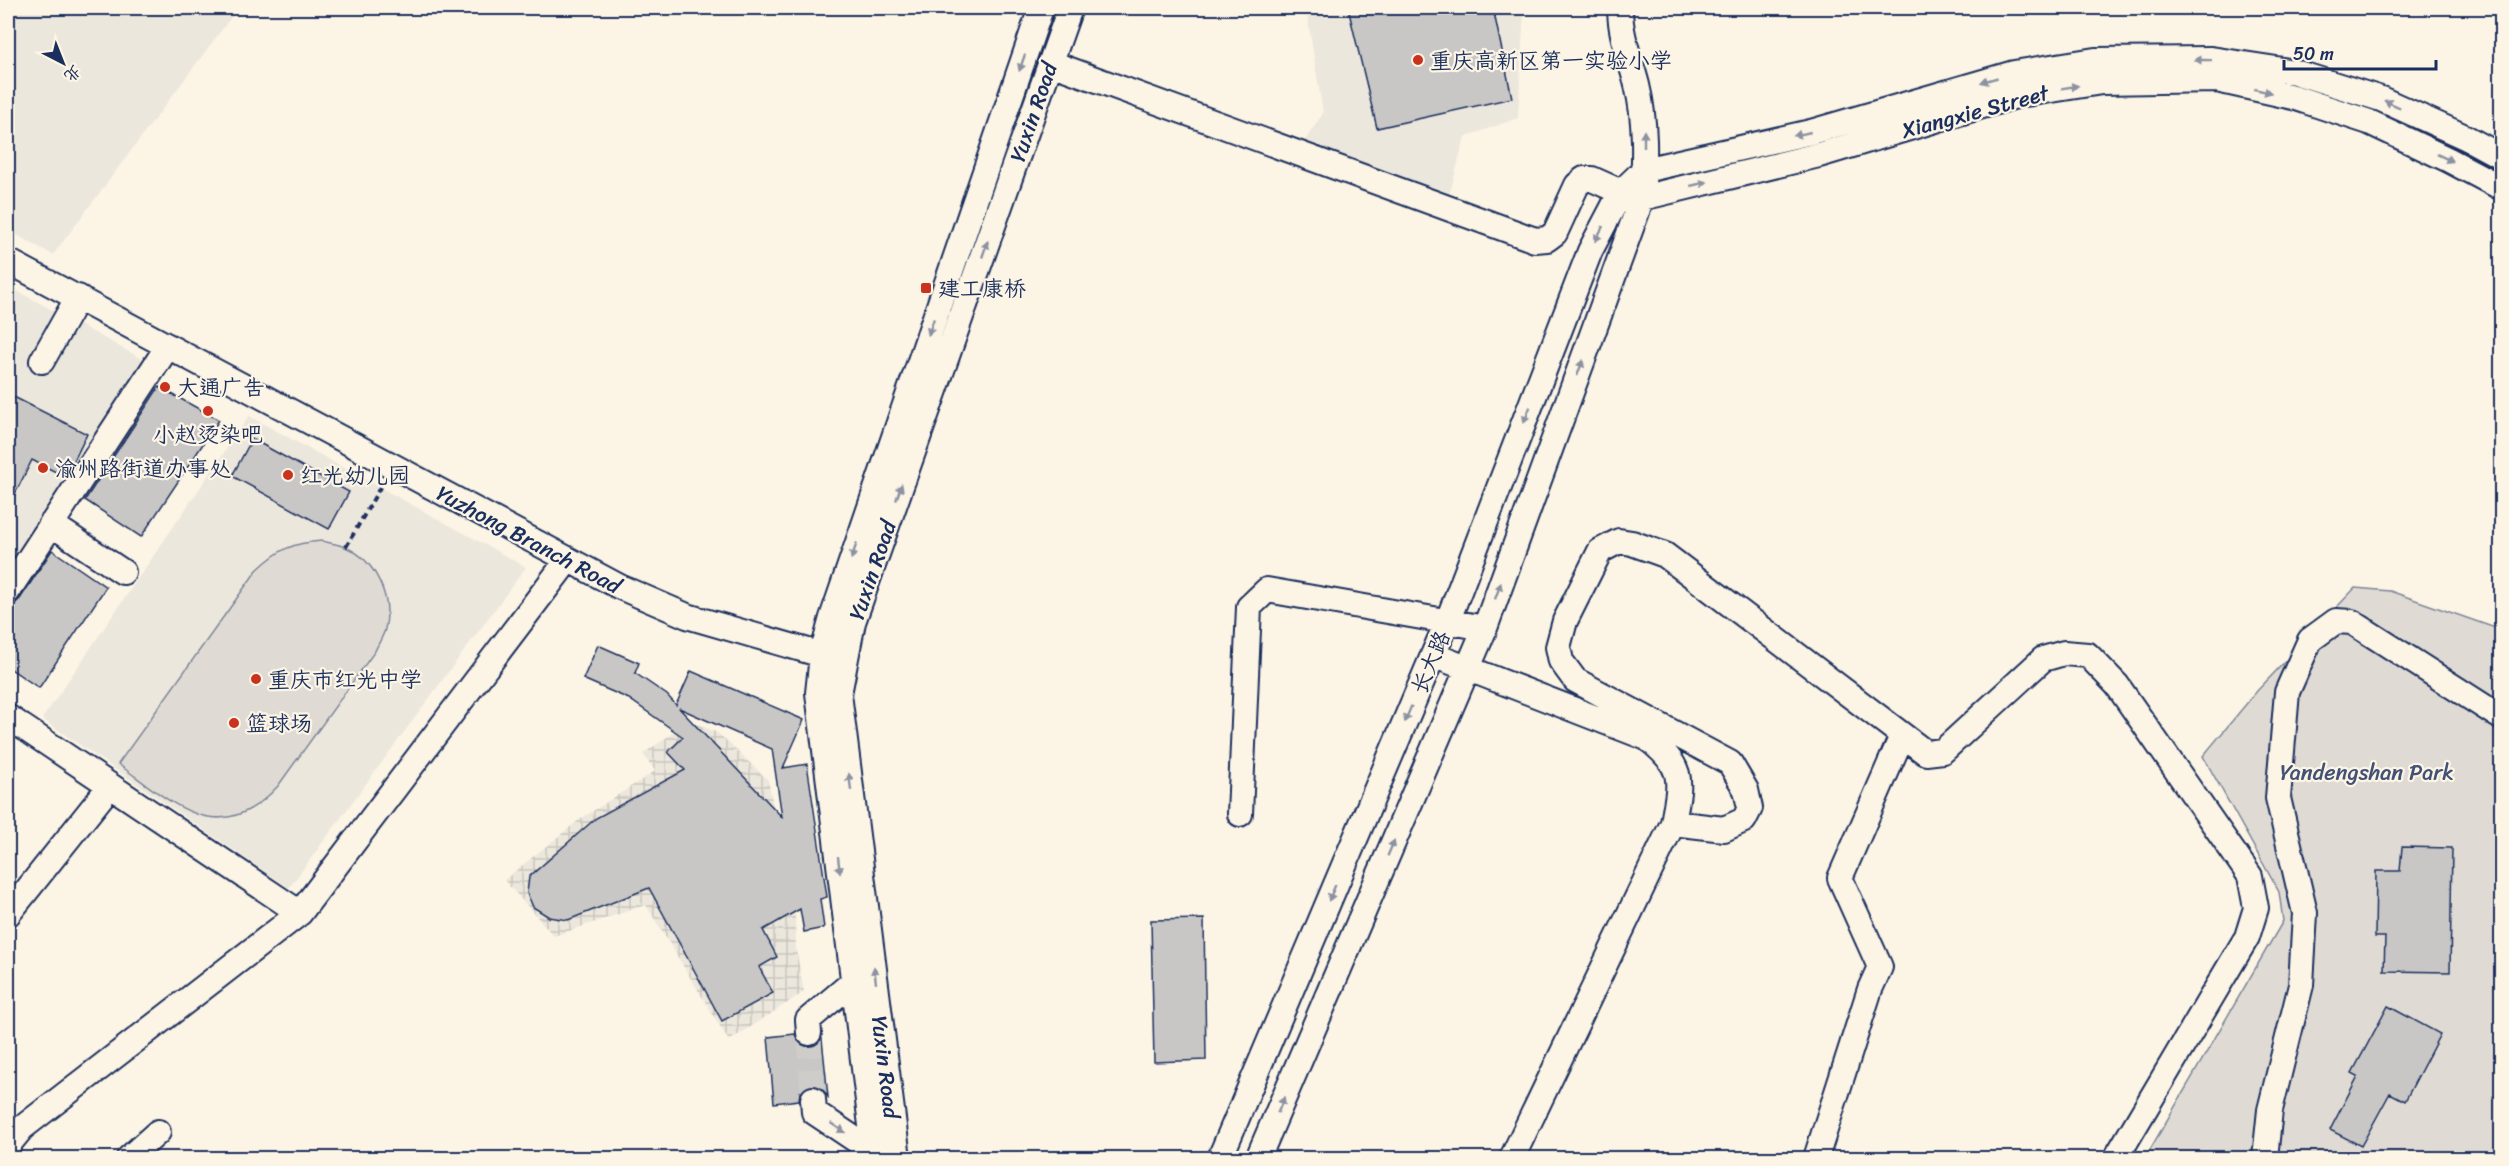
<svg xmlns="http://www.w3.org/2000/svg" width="2509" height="1166" viewBox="0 0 2509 1166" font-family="Sriracha,'LXGW WenKai TC',sans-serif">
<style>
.built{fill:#ece7dc}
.industrial{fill:url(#industrial-grid)}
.green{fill:#dfdbd4;stroke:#7d8599;stroke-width:1.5}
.building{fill:#c8c7c6;stroke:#1b2f5e;stroke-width:1.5;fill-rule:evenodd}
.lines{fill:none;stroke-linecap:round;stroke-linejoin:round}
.minor-tunnel{stroke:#cfcdca;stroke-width:24;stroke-dasharray:24 12;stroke-linecap:butt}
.minor-casing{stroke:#1b2f5e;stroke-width:28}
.path{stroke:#1b2f5e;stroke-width:4;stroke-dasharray:6 4.5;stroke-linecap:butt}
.minor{stroke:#fcf5e5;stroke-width:24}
.oneway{fill:#8c92a2}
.poi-dot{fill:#c8321e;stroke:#fcf5e5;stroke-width:2}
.labels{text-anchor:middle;stroke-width:4.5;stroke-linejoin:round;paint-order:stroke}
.poi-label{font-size:22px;fill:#1b2f5e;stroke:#fcf5e5;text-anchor:start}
.street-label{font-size:22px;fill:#1b2f5e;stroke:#fcf5e5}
.park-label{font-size:22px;fill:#425176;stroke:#fcf5e5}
</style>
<defs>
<pattern id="industrial-grid" width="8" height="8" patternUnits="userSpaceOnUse" patternTransform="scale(1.5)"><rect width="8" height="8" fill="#ece7dc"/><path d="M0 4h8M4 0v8" fill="none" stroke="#cac6bf"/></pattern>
</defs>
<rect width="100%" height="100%" fill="#fcf5e5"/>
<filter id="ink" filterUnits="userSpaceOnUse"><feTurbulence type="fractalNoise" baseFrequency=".0167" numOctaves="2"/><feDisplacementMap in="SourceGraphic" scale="12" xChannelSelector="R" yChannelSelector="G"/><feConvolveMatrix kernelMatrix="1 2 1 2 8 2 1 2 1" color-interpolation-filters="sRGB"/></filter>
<g filter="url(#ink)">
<path class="built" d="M8,8H238L53,255L8,230Z
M1306,8H1524L1518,118L1465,137L1449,196L1304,142L1323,113Z
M8,286L148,362L8,573Z
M249,416L526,567L289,888L42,719Z"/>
<path class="industrial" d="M690,721L718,733L768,780L795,912L796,949L804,992L729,1041L646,905L554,936L504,880L579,820L655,771L643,754Z"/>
<path class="green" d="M322,541C329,543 338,544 345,547C375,559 393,598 385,629C383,637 378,644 375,651L278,786C219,851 173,803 118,764L257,570C279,549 292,543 322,541Z
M2355,588L2390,591L2501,630V1158H2145L2283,921L2279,892L2203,756L2257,691Z"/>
<path class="building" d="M1348,8H1493L1512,98L1377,128Z
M159,387L219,420L141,537L85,500Z
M8,394L87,434L66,477L32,460L8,508Z
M252,439L349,492L329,529L232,476Z
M52,550L106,587L39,688L8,667V610L20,599Z
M598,645L639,663L635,673L667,695L676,705L691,671L804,720L783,768L807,764L827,897L820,899L824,928L804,932L800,909L763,930L777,957L759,967L773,993L722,1021L649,888L568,920L549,917L533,907L527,893L529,877L596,818L685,770L668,752L683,737L629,699L583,679ZM679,708L772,749L782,817Z
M2402,847L2452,848L2450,972L2384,971L2385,937H2375L2376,871H2400Z
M1204,919L1206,1060L1154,1062L1151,920Z
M2388,1006L2440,1034L2405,1101L2390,1093L2361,1146L2330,1130L2358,1076L2352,1073Z
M795,1034L798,1041L810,1047L817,1045L822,1039L828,1097L820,1086L811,1085L800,1092L799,1100L774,1103L768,1037Z"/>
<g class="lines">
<path class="minor-tunnel" d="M809,1033L813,1099"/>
<defs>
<path id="minor" d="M1051,63L1535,240L1547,239L1555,233L1577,185L1584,179H1592L1621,192L1642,198L1819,155L2019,95L2102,82L2217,80L2293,97L2369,122L2449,160L2502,188
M8,261L620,587L687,616L836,659
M42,361L78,297
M51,524L123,572
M8,591L168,346
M1433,655L1647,738C1685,768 1681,778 1673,823L1512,1158
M8,717L300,913
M1240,814L1249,607L1267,590L1485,628
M1673,823L1724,829L1744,820L1750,808L1746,790L1730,763L1575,680L1561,661L1558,647L1565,621L1600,551L1619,541L1632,543L1665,555L1926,753L1943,751L2043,659L2064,653L2088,655L2117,685L2250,876L2256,908L2247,937L2116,1158
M8,914L110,786
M809,1033L808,1020L853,982
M813,1099L814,1112L874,1152
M8,1145L22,1128L300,913L567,561
M129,1158L158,1132
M875,1158L818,693L822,655L832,618L1041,8
M898,1158L839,694L853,622L1070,8
M1220,1158L1448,620L1590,251L1621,192L1644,170L1811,132L2014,73L2095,60L2211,59L2295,72L2381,99L2465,137L2502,157
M1258,1158L1485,628L1642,198C1645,160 1646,122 1637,85C1630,58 1620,35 1620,8
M1816,1158L1870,989L1880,967L1840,878L1902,736
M2265,1158L2270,1110L2301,985L2305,913L2278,798L2287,692L2310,640L2336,621L2352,622L2502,718"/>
</defs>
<use href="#minor" class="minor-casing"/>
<path class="path" d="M346,547L383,482"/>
<use href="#minor" class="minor"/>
</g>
<defs><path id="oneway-solid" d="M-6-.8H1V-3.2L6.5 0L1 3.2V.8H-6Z" transform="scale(1.5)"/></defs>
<g class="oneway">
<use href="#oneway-solid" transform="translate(2203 60) rotate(-179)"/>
<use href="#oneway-solid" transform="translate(1022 63) rotate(109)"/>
<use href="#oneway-solid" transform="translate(1989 80) rotate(164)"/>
<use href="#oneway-solid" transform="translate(2070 87) rotate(-9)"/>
<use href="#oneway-solid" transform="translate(2263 91) rotate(13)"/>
<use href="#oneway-solid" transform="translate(2392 104) rotate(-156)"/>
<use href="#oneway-solid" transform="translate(1802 134) rotate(167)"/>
<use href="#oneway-solid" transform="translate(1644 139) rotate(-90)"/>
<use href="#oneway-solid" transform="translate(2445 158) rotate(26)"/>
<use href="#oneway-solid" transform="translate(1699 184) rotate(-13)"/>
<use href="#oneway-solid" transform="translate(1599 234) rotate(118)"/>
<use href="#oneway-solid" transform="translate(985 249) rotate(-71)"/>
<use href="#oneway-solid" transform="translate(931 327) rotate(109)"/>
<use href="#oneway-solid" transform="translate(1580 368) rotate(-70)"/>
<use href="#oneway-solid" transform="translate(1527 415) rotate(111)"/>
<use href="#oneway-solid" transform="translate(899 492) rotate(-71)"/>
<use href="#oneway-solid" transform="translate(854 551) rotate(109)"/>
<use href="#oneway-solid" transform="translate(1498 591) rotate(-70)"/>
<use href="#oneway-solid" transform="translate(1408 714) rotate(113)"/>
<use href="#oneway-solid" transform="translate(850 782) rotate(-97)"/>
<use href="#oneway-solid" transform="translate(1391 848) rotate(-67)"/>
<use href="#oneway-solid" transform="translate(839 865) rotate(83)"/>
<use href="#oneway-solid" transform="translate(1332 893) rotate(113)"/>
<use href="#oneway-solid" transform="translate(875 975) rotate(-97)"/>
<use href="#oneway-solid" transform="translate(1281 1105) rotate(-67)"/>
<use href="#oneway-solid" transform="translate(838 1128) rotate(33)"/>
</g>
</g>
<g class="poi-dot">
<circle cx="1418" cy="60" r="6"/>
<rect x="920" y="282" width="12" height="12" rx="3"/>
<circle cx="165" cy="387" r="6"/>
<circle cx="208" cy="411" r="6"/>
<circle cx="43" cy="468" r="6"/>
<circle cx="288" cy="475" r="6"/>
<circle cx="256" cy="679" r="6"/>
<circle cx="234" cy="723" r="6"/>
</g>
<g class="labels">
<g class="poi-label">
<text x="1430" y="68">重庆高新区第一实验小学</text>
<text x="938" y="296">建工康桥</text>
<text x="177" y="395">大通广告</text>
<text x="208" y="442" text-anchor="middle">小赵烫染吧</text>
<text x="55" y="476">渝州路街道办事处</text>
<text x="300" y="483">红光幼儿园</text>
<text x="268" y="687">重庆市红光中学</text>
<text x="246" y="731">篮球场</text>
</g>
<g class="street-label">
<text transform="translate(1975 111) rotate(-15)" y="8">Xiangxie Street</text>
<text transform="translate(1033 112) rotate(-71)" y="8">Yuxin Road</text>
<text transform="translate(529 539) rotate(28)" y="8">Yuzhong Branch Road</text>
<text transform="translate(872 570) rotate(-71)" y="8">Yuxin Road</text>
<text transform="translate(1430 662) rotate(-67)" y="8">长大路</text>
<text transform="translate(886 1067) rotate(83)" y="8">Yuxin Road</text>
</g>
<g class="park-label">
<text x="2367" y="780">Yandengshan Park</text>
</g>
</g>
<rect width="2509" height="1166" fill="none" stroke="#fcf5e5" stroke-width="30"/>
<rect x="15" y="15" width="2479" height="1136" fill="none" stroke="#1b2f5e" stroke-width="2" filter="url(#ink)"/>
<g transform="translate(63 63) rotate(138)" stroke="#fcf5e5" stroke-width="4.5" paint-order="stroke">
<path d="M0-4.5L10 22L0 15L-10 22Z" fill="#1b2f5e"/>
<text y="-9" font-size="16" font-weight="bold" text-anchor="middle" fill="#1b2f5e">北</text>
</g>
<path d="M2284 60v9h152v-9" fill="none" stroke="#1b2f5e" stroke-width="3"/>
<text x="2293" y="60" font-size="18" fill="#1b2f5e" stroke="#fcf5e5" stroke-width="4.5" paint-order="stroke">50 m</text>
</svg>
